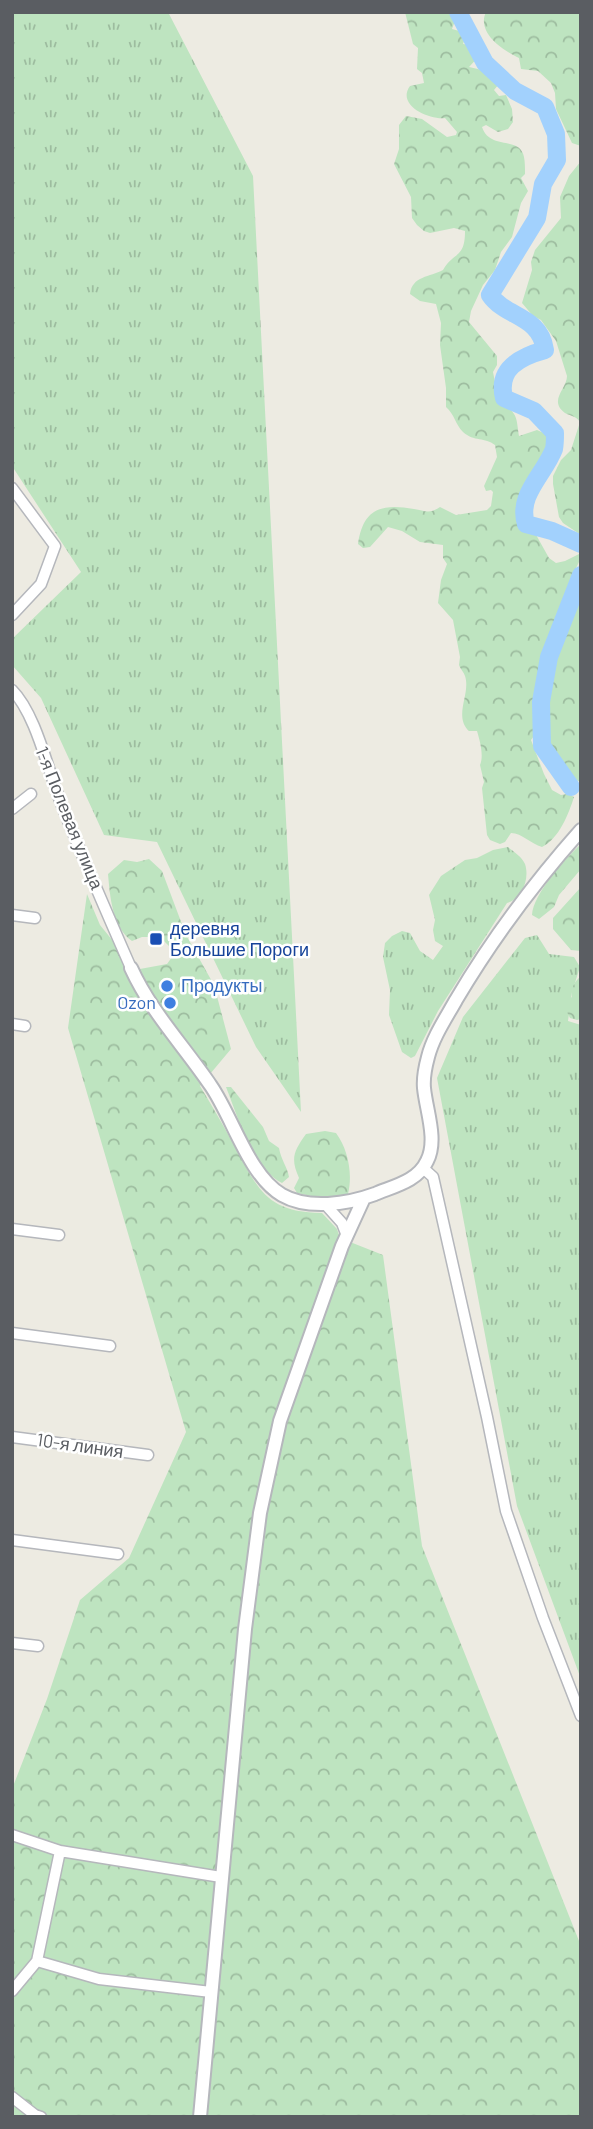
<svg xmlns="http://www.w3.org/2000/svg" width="593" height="2129" viewBox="0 0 593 2129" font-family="Barlow,sans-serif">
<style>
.grass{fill:url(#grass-tufts)}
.forest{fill:url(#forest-crowns)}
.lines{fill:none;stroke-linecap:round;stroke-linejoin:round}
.river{stroke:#a2d1fd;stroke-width:18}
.minor-casing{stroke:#b5b7bc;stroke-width:13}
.tertiary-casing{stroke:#b5b7bc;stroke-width:16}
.minor{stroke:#fff;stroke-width:10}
.tertiary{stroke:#fff;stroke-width:12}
.transit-dot{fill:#1a4fb4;stroke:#fff;stroke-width:2.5}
.shop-dot{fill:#3f7fe0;stroke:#fff;stroke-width:2.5}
.labels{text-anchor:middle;stroke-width:5;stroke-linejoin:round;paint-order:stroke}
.street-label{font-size:18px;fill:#5a5d62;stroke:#fff}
.transit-label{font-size:18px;fill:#164399;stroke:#fff;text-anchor:start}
.shop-label{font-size:18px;fill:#366cbe;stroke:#fff;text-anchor:start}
</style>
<defs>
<pattern id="grass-tufts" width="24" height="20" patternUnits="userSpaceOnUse" patternTransform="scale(1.75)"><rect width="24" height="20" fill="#bee4c0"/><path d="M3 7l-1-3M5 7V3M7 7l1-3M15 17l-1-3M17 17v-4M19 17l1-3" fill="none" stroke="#9dbc9f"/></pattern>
<pattern id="forest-crowns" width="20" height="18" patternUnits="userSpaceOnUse" patternTransform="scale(1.75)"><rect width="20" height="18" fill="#bee4c0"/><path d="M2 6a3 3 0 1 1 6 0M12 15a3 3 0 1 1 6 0" fill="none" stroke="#9dbc9f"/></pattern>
</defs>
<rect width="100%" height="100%" fill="#edebe2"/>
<path class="grass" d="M12,12H168L253,176L301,1112L256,1047L157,842L104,835L41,698L12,665V639L81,572L12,466Z
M508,847C514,852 522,857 525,864C530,879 522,899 507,903L438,1011L415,1056L411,1058L402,1052L389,1015L390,990L383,957L385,943L392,936L402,931L410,933L420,951L433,960L443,946L435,941L433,930L435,920L429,895L441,876L465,860L477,858L493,850Z
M537,935L549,954L574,957L580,967L572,992L568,1021L581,1025V1679L517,1506L437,1078L463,1017L525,938Z"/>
<path class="forest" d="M405,12H458L452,29L463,32L465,38L463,44L479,46L482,53L469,67C481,70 492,71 499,84L494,90L499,96L506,95L512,109L513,122L508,129L498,132L486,125L482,127C490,151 520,135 524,157C525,162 525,168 525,174L521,178L528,191L521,203L512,237L501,252L495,270L483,285L471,311L469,322L497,356V365L493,372L499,402C518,413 516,416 519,436L537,430L546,434L549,441C537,465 521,490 518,518L530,524L549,558L556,563L565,561L579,554V562L572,576L581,577V782C552,772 544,758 543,728L537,732L531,740L544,774L552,790L561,795L567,794L574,797C569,813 559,839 542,847C531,844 522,833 511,833L505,842L500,844L490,840L487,835L482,788L484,782L480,765C484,756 480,741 477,731H469C453,716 471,694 465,676C464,672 460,669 459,665L460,657L453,620L438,603L441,580L447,564L443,558V545L420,542L402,531L388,527L370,547L363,548L358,544C363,509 381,503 414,509C425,511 430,514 440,507L456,515L487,510L491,506L493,492L491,490L486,491L484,486L497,457L495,445C485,437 474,442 463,432C455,424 455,415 446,407V388L440,345L441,323L436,304L420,301L410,294C412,276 430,277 443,270C454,251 465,259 465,231L454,228L430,233L424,231L417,225L412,218L411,197L394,164L399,149V125L406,116L422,119L447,137L456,135L457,132L445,118C429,120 396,105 410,86L424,83L422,73L417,69L418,48L413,44Z
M486,12H581V146L572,143L556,109L555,93L551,83L538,71L521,69L519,58C504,51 476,33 486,12Z
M581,161V535L563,523L559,517L553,484V476L561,460L571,450L580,422C575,415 572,417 565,413C548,400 567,389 567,376L556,341L541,320L533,316L522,303L532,270L531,262L535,250L561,218L560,197L569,176Z
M581,844V869L559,895L554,907L539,919L532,915C533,894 565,859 581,844Z
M149,859L162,871L186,935L214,985L231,1049L200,1086C212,1106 224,1126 235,1147C259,1191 267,1212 322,1213L337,1229L340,1238L383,1255L422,1546L581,1946V2117H12V1789L47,1699L80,1600L129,1558L186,1432L68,1028L87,894L100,925L117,946L129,971L167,964L172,957V949L160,937H142L132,941C112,927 110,896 108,874L124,860L137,862Z
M581,887V951L571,950L553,929V918Z
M581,976V1019L577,1020L570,1018L566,1010L567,1000L572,997C571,988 574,982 581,976Z
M226,1087H231L263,1127L269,1141L279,1148C281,1160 287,1166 289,1177L282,1183C252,1168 238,1117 226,1087Z
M325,1131L336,1133C348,1149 353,1174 348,1194L321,1198L297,1193L294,1188L299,1178C290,1158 294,1151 306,1134Z"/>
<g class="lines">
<path class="river" d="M458,12L485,63L515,91L545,107L556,134L557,160L543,184L537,218L490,295C506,318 540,315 545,350C519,357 497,369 504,398L534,411L555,433C555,438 555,444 554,449C544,475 517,495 526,524L552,531L581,544
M571,787L542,746L541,702L549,657L581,575"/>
<defs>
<path id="minor" d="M12,488L55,546L41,584L12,615
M12,690C36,714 48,771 61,803C83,859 107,913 131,968
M12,809L31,794
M12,915L35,918
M12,1024L25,1026
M423,1168L433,1177L487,1417L506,1511L543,1618L581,1716
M325,1204L342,1223L347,1236
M12,1229L59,1235
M12,1333L110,1346
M12,1437L148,1455
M12,1540L118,1554
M12,1643L38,1646
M12,1835L60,1851L221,1877
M37,1961L99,1979L211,1992
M12,1991L37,1961L60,1851
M12,2097L35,2115L41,2117"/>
<path id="tertiary" d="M131,968C151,1012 184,1046 211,1086C233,1118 249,1176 282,1195C308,1210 348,1204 375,1194C394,1186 418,1181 427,1161C438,1140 426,1110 424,1088C423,1077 425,1068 428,1057C433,1037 446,1018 456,1000C492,939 534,883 581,830
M200,2117L245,1629L260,1513L280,1421L342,1246L364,1198"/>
</defs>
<use href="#minor" class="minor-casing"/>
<use href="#tertiary" class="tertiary-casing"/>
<use href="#minor" class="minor"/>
<use href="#tertiary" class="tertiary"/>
</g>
<rect class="transit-dot" x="149" y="932" width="14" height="14" rx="3.5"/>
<g class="shop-dot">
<circle cx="167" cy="986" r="7"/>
<circle cx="170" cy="1003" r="7"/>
</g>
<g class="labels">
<g class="street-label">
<text transform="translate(69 818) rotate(68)" y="6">1-я Полевая улица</text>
<text transform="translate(80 1446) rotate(8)" y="6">10-я линия</text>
</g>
<g class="transit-label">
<text x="170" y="935">деревня<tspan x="170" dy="21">Большие Пороги</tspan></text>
</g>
<g class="shop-label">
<text x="181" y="992">Продукты</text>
<text x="156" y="1009" text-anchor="end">Ozon</text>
</g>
</g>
<rect width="593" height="2129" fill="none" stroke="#5a5d62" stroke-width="28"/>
</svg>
